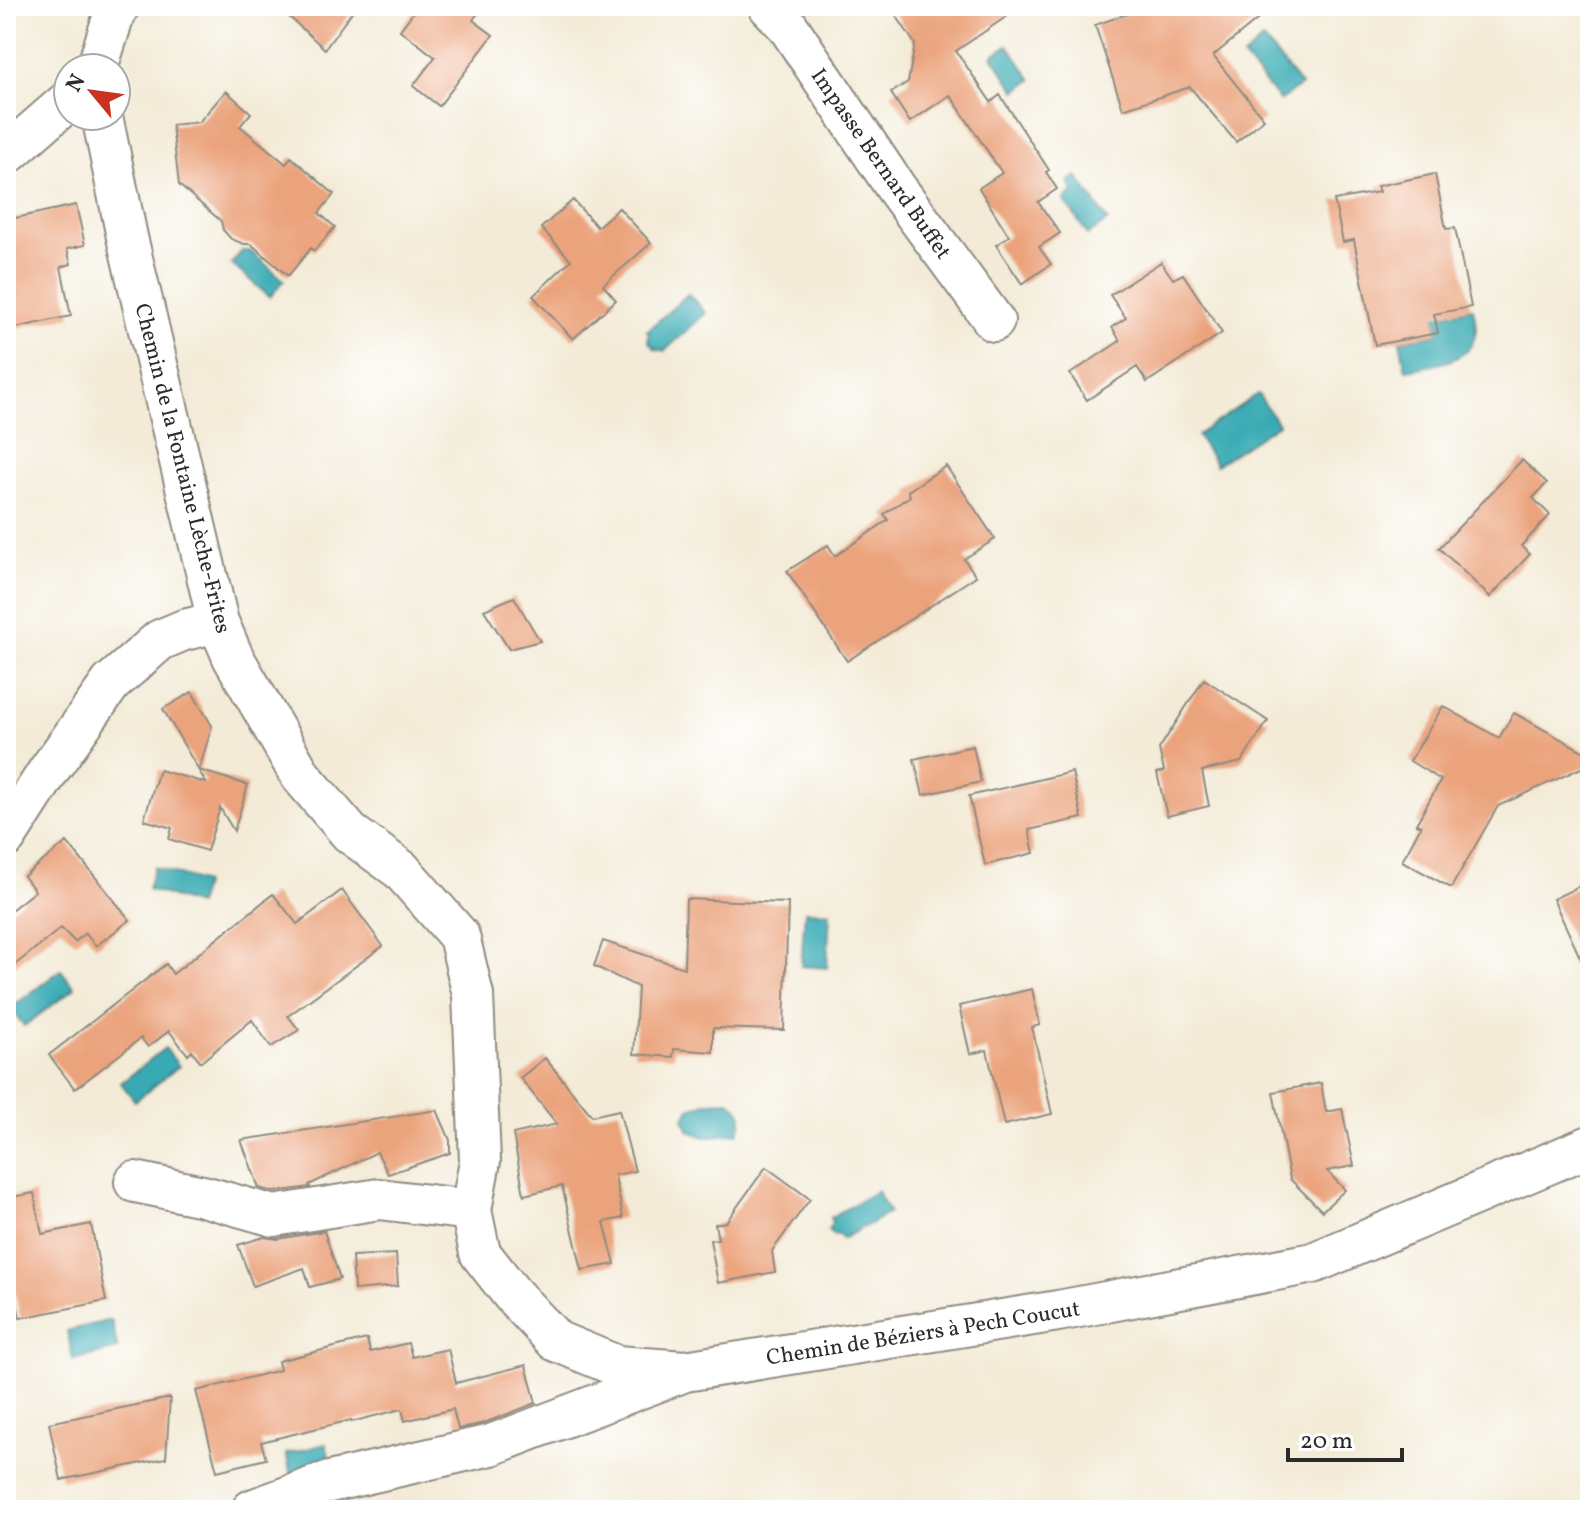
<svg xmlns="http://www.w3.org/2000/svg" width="1596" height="1516" viewBox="0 0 1596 1516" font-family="Vollkorn,serif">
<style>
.water{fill:#39aab4;stroke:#326a70;stroke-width:2}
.building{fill:#eba37c}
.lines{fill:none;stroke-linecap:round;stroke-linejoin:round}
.minor-casing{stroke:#8f8b81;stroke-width:44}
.minor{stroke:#fff;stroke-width:40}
.labels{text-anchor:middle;stroke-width:6;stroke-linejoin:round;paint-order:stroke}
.street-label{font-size:22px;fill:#2b2b2b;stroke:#fff}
</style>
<rect width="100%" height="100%" fill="#fff"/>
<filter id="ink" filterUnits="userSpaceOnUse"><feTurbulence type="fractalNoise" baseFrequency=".0125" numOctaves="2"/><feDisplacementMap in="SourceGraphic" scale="16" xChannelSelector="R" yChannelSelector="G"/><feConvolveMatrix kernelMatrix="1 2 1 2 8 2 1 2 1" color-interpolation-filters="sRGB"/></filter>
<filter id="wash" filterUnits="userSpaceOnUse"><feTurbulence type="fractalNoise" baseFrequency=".006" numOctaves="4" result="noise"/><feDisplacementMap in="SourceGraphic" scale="32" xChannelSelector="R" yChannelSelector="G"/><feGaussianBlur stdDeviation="1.8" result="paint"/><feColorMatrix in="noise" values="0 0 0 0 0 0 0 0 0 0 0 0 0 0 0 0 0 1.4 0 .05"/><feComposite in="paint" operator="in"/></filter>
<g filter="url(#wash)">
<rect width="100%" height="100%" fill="#f3ebd7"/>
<path class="water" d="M1263,39L1301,85L1280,101L1243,57Z
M1008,45L1032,80L1016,91L992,56Z
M1077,176L1108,221L1088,235L1064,200L1074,192L1068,182Z
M242,251H250L284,280L270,297L231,264Z
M688,294L706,313L665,351L655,349L648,341L649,334L647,331Z
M1473,308C1474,314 1476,321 1476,327C1476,363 1432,365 1406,370L1400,341L1438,334L1436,316Z
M1258,394L1278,424L1216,465L1197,435Z
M154,867L204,883L197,905L148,889Z
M805,911L830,912L827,968L801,966Z
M61,970L75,988L24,1026L11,1008Z
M165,1048L179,1066L135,1101L121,1083Z
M729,1101C743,1109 745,1119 738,1133L704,1137L690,1131L684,1119L690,1109L708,1102Z
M877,1191L889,1213L842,1239L839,1235L832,1234L829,1230L832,1222L830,1218Z
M111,1320L118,1349L73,1360L67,1331Z
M326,1444L331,1465L291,1475L286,1454Z"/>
<g id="blocks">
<path class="building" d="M277,6H356L325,49Z
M418,6H483L473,20L493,35L439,106L413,86L435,57L400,30Z
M890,6H1022L956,51L991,102L1000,95L1049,170L1046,172L1057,189L1038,202L1060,233L1039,247L1051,264L1022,284L996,245L1009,236L979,188L1002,173L950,95L910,122L891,93L908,82L915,44Z
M1144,6H1274L1213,56L1264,119L1236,142L1190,87L1123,109L1095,25L1138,10Z
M226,91L251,113L240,126L286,164L291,157L334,194L319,213L335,227L314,251L311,248L288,276L251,244H244L231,239L223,230L221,221L179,185L172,125L199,122Z
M1435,174L1446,229L1455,228L1471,307L1434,314L1438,333L1375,345L1354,240L1343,242L1334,200L1379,192L1377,186Z
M573,200L597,227L619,208L651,243L603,285L616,300L573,339L533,296L571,260L541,228Z
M76,205L85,245L67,249L71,264L61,267L71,316L6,330V220Z
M1161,262L1173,279L1183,274L1222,333L1147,382L1137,367L1087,400L1070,374L1120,341L1112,327L1126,318L1110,295Z
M1522,460L1547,483L1533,498L1550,515L1521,546L1530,554L1490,597L1439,548Z
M946,466L995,539L964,559L976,576L847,661L787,571L828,545L835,556L888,520L884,514L910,496L908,491Z
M514,597L540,641L509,649L484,610Z
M1204,679L1268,721L1241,762L1202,771L1209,806L1167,816L1157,773L1164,771L1159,749Z
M192,692L212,726L199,770L248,785L234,831L220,808L207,851L169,839L172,828L144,820L159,770L206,783L163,709Z
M1443,706L1499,738L1514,713L1590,755V764L1498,806L1451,888L1402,861L1421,826L1416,824L1441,780L1410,761Z
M973,746L981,782L923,795L914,759Z
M1072,772L1082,818L1029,830L1034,853L985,865L969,796Z
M67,842L130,920L96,946L85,933L75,942L61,928L6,972V914L35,891L24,876Z
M1590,881V979L1553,899Z
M342,890L383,946L288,1016L299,1030L271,1047L252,1020L201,1062L192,1051L188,1055L169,1031L148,1047L141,1038L75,1089L49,1055L166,964L173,974L273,894L297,924Z
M686,899L788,903L784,1030L713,1028V1052L674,1049L673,1057L634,1054L638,987L594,966L603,941L684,968Z
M1032,989L1040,1025L1032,1027L1052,1114L1004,1125L987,1050L970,1054L959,1006Z
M545,1058L592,1116L619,1110L635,1171L615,1175L623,1218L604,1222L615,1264L582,1270L562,1186L524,1195L513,1134L557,1124L520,1078Z
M1321,1083L1326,1112L1342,1109L1354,1166L1327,1171L1345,1190L1322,1211L1290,1179L1273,1092Z
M437,1110L450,1140V1153L388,1174L377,1152L309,1185L310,1187L275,1192L259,1188L241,1140Z
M766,1167L810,1199L772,1251L775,1272L718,1283L710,1240L718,1239L715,1224L726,1222Z
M34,1193L42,1234L91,1224L106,1301L20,1318L11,1273L6,1274V1198Z
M324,1231L340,1279L310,1287L304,1268L253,1286L238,1245L264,1237L278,1239Z
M396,1254L398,1286L354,1290L352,1256Z
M367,1339L370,1352L408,1343L412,1357L448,1349L456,1383L526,1365L536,1403L484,1423L458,1429L453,1409L405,1421L402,1409L351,1422V1420L261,1442L266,1459L217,1471L196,1391L280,1370L278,1361Z
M170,1398L166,1458L61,1480L49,1423Z"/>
</g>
</g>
<g filter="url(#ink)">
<use href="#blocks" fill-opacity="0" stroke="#8f8b81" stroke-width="2"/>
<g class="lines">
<defs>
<path id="minor" d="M769,6L787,25L896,188L994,321
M97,68L113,18L119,6
M102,116L127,237L218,622L233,657L301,776L350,833L401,870L459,936L473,995L480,1161L471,1210L480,1253L512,1294L556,1341L617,1366L685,1371
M6,155L68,101
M6,837L49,770L111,683L160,640L184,630L218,622
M135,1182L203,1196L274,1216L379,1199L471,1210
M252,1510L325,1483L491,1445L685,1371L1058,1311L1313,1263L1590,1146"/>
</defs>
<use href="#minor" class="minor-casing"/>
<use href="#minor" class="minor"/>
</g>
</g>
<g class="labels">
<g class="street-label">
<text transform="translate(882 163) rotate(55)" y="8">Impasse Bernard Buffet</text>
<text transform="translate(184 468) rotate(76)" y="8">Chemin de la Fontaine Lèche-Frites</text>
<text transform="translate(923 1332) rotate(-9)" y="8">Chemin de Béziers à Pech Coucut</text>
</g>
</g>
<rect width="1596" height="1516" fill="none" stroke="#fff" stroke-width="32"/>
<g transform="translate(92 92) rotate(299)"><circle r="38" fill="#ffffff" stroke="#aaaaaa" stroke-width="2"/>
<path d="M0-6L14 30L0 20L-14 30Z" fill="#c8321e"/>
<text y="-12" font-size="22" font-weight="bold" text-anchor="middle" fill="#2b2b2b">N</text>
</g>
<path d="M1288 1448v12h114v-12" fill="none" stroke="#2b2b2b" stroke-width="4"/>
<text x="1300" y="1448" font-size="24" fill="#2b2b2b" stroke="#ffffff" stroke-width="6" paint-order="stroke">20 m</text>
</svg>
